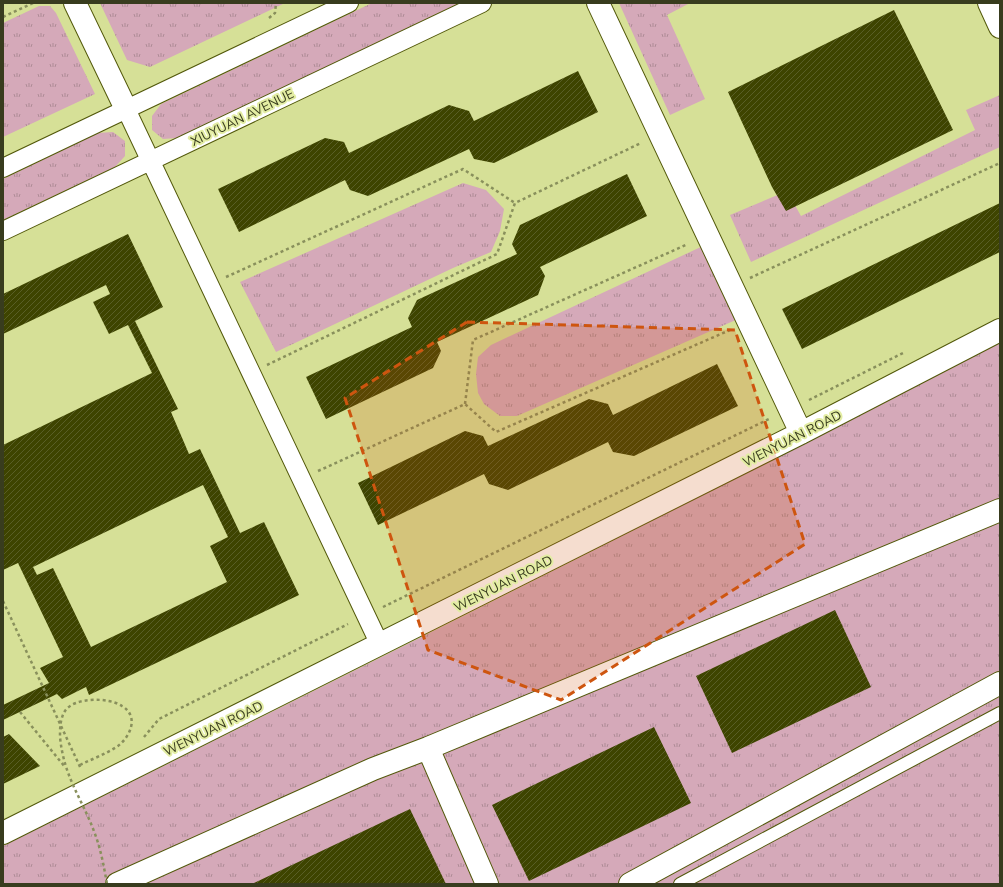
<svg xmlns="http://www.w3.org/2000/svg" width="1003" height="887" viewBox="0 0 1003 887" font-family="'Nunito Sans',sans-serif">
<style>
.grass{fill:url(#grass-tufts)}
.building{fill:url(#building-hatch);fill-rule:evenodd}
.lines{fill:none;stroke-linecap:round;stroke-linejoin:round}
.service-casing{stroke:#52580a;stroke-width:14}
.pedestrian-casing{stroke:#52580a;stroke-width:20}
.minor-casing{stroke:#52580a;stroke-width:24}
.path{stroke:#89905c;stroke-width:2.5;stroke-dasharray:3 3;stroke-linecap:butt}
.service{stroke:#fff;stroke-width:12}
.pedestrian{stroke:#fff;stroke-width:18}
.minor{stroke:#fff;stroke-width:22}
.path-bridge{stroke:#89905c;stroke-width:2.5;stroke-dasharray:3 3;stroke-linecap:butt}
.marked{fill:#ce550f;fill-opacity:0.2;stroke:#ce550f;stroke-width:3;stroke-dasharray:8 5;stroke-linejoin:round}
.labels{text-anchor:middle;stroke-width:4;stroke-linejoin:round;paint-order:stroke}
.street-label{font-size:13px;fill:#383c1e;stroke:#e3eda3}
</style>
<defs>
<pattern id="grass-tufts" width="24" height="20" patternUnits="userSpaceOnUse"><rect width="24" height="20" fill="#d5a9b9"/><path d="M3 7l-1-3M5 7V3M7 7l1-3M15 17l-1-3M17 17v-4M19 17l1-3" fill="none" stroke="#ae8b96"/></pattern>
<pattern id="building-hatch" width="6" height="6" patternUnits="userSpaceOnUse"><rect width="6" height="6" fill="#3e4400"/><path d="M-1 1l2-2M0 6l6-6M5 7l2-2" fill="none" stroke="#595e26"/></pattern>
</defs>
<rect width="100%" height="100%" fill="#d6e097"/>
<path class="grass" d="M100,3H285L150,67L127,60Z
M372,3H460L177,138L163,139L152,130V116L161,104Z
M619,3H690L667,15L705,99L670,115Z
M39,6H50L56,13L95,94L3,137V23Z
M1000,95V147L751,262L730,215L787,191L801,216L975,130L966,110Z
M113,132L125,141V156L115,167L3,220V179L98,133Z
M463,183L486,190L504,209L500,231L491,252L453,268L276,352L240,282Z
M705,245L738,319L517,416H500L484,404L478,393L476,374L478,357L491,345Z
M1000,342V884H3V846C336,680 670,514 1000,342Z"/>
<path class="building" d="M894,10L953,130L786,211L772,187L728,92Z
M578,71L598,112L494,163L474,159L469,149L368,196L350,190L345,180L239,232L218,189L325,138L344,142L349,153L449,105L469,111L474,121Z
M627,174L647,216L540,267L545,276L538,295L437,342L441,351L433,368L326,419L306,377L412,327L408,318L417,300L517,254L512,244L520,225Z
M1000,203V252L802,349L782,309Z
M128,234L163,307L135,321L178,409L171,412L189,454L200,449L240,533L264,522L299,595L89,695L86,687L62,699L57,694L3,720V705L49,683L40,668L63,657L18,563L3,570V445L152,373L128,325L109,334L93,302L110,294L106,285L3,334V294ZM203,485L228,537L210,546L227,582L91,647L53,568L37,575L33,567Z
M717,364L738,406L634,456L613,452L608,442L508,490L489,484L484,474L378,525L358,483L465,431L483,436L488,446L589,399L608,404L613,415Z
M835,610L871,687L732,753L696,676Z
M654,727L691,803L529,881L492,805Z
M9,734L40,766L3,784V737Z
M410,809L446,884H252Z"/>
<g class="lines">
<defs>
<path id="service" d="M680,884L1000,713"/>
<path id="pedestrian" d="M126,109L380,645
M3,168L349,3
M3,231L482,3"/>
<path id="minor" d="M75,3L126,109
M598,3L801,433
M989,3L1000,27
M428,748L487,884
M3,833L801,433L1000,330
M117,884L373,769L428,748L1000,510
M630,884L1000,683"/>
</defs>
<use href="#service" class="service-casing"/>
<use href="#pedestrian" class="pedestrian-casing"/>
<use href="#minor" class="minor-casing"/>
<path class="path" d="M3,17L33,3
M269,18L275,13L276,3
M226,277L463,169L515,203
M750,278L1000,163
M267,365L497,254L515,203L641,143
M809,400L905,352
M465,404L473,340L688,244
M318,471L465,404L496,432L730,330
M3,601L81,769
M383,607L771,418
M20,712L65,767
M144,737L159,719L348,624"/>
<use href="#service" class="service"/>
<use href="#pedestrian" class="pedestrian"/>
<use href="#minor" class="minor"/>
<path class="path-bridge" d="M80,765C92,759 106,754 118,746C131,736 139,716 122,706C109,697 74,697 65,711C60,719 60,728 60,737C64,778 82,798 95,834C101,850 104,867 107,884"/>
</g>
<path class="marked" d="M467,322L735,330L805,544L561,700L428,650L345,398Z"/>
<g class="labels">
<g class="street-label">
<text transform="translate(242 117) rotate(-26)" y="5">XIUYUAN AVENUE</text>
<text transform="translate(792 438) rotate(-27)" y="5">WENYUAN ROAD</text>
<text transform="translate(503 583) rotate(-27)" y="5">WENYUAN ROAD</text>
<text transform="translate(213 728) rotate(-26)" y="5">WENYUAN ROAD</text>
</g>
</g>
<rect width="1003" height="887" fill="none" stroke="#383c1e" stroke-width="8"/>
</svg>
